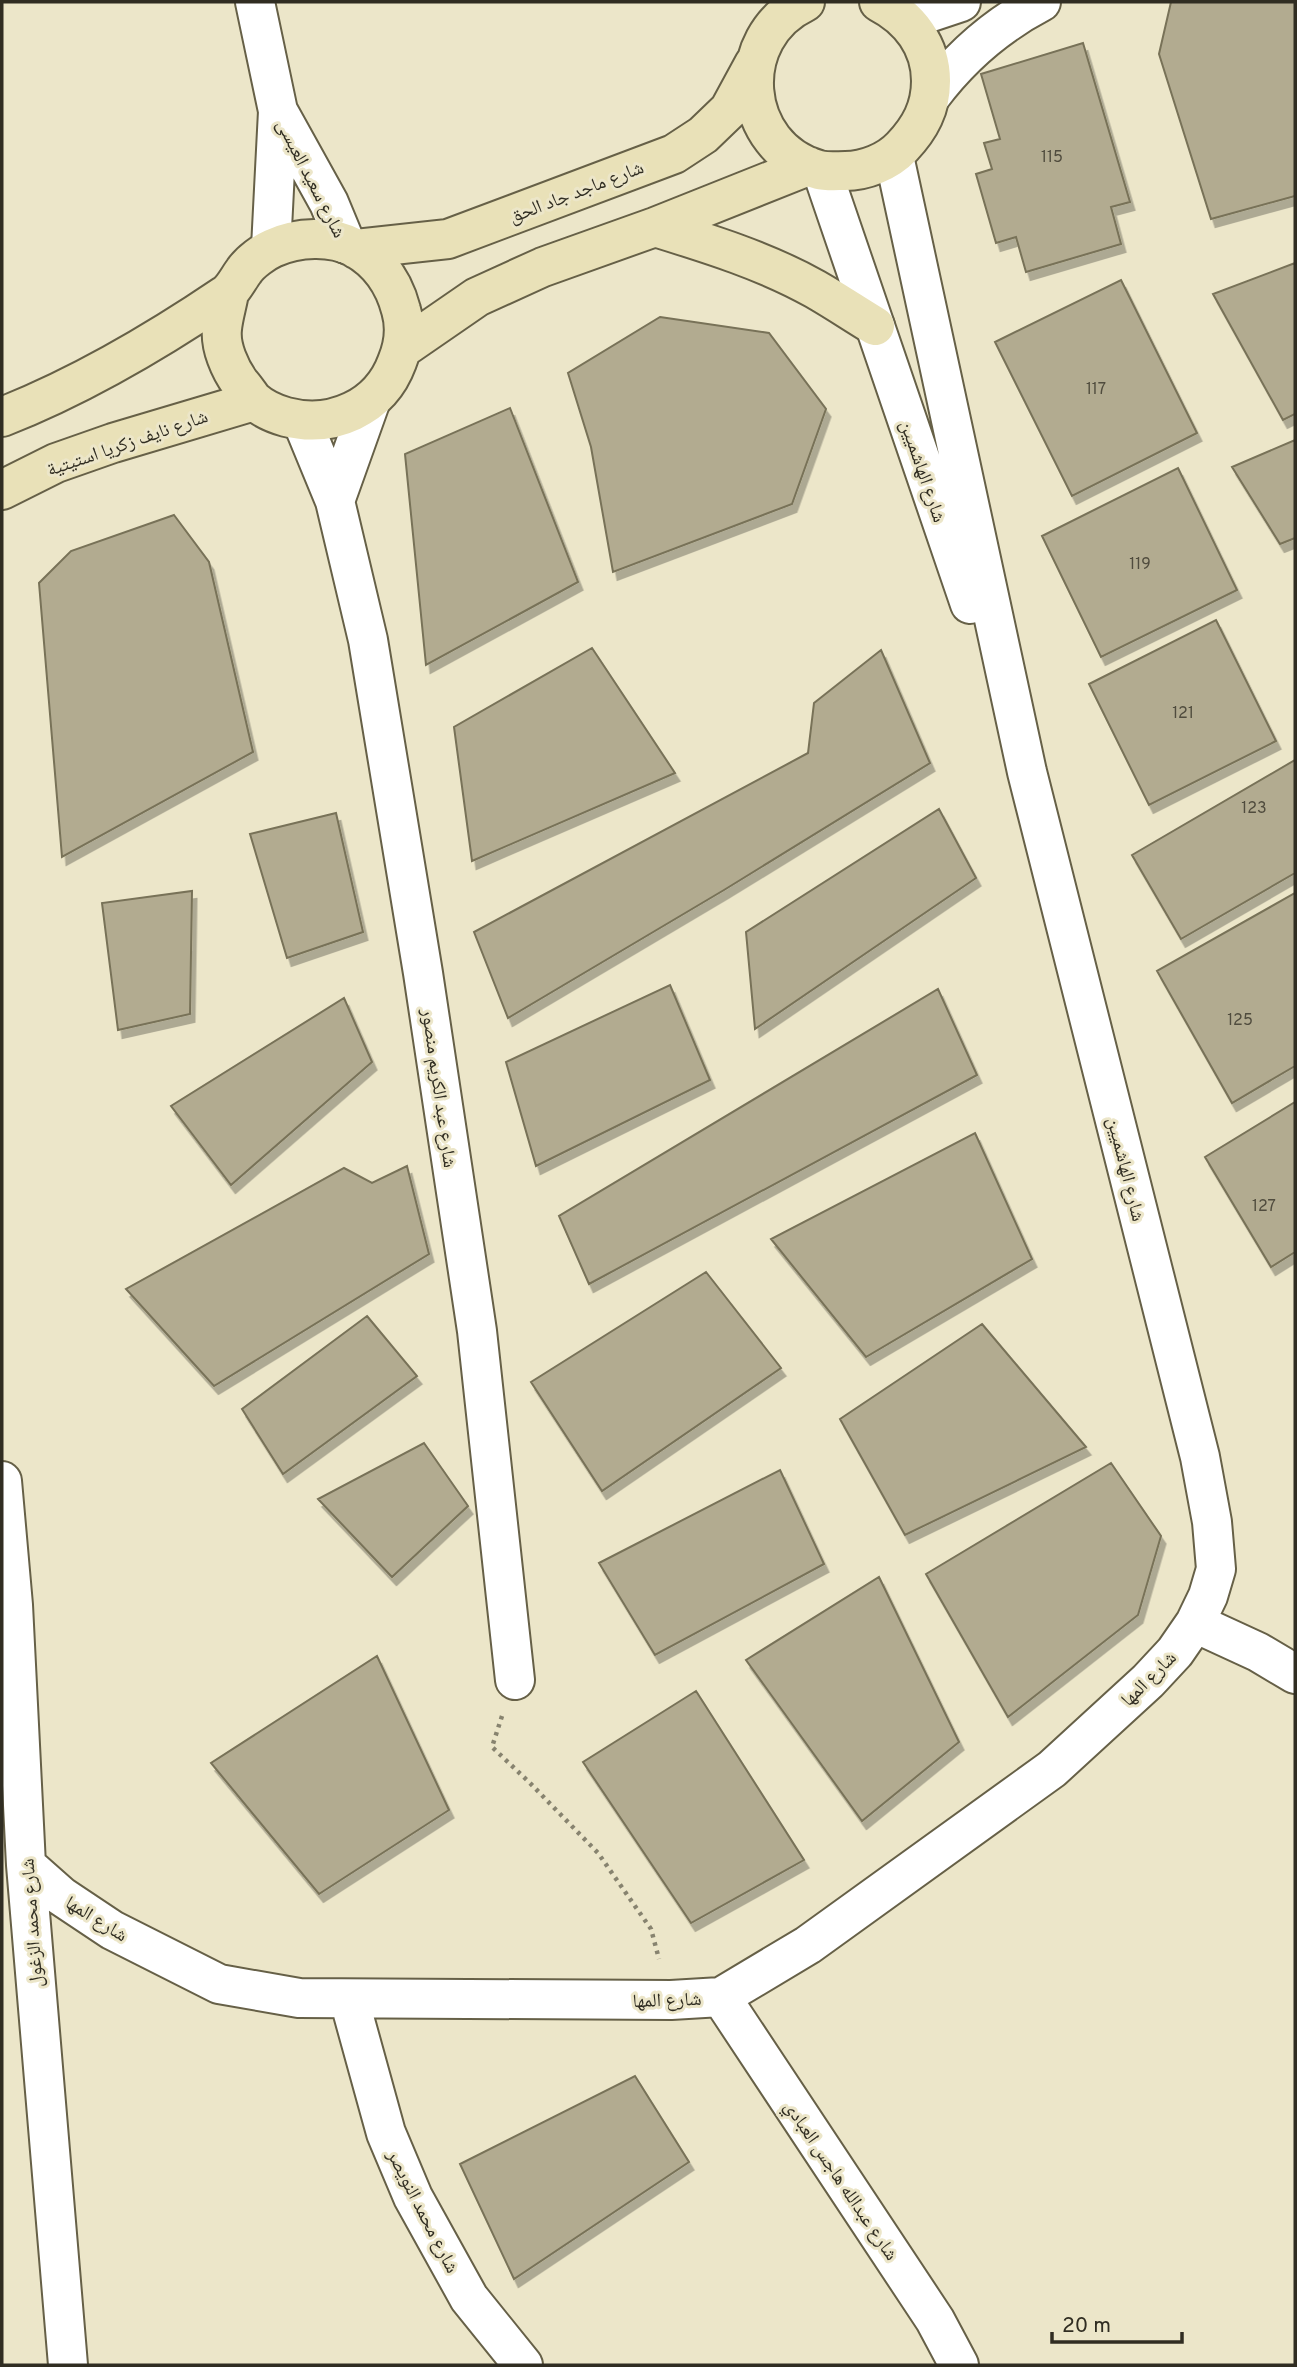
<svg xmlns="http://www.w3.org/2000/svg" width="1297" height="2367" viewBox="0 0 1297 2367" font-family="Overpass,'Noto Naskh Arabic',sans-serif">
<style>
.building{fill:#b2ab90;stroke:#787258;stroke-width:2;filter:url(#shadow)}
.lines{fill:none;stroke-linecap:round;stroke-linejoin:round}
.minor-casing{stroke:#666047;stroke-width:42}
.secondary-casing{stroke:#666047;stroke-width:42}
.path{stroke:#87836f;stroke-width:4.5;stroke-dasharray:3.5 5;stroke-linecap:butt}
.minor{stroke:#fff;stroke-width:38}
.secondary{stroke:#e9e1b8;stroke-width:38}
.labels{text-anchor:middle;stroke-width:6;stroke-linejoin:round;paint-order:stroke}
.number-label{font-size:16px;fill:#504c3e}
.street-label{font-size:19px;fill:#302d22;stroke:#ece6c9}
</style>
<defs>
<filter id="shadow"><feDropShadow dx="4.5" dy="8" stdDeviation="0" flood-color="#0004"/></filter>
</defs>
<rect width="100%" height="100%" fill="#ece6c9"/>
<path class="building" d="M1171,2H1295V196L1211,219L1159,54Z
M1083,43L1130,202L1111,207L1121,244L1026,272L1016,237L996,243L976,174L992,169L984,143L1000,139L981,74Z
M1295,263V414L1283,420L1213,294Z
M1121,280L1197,433L1072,496L995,342Z
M660,317L769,333L826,409L792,504L613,572L591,447L568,373Z
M510,408L578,582L426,665L405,454Z
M1295,440V538L1280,544L1232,467Z
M1178,468L1237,590L1101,657L1042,536Z
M174,515L209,562L253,752L62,857L39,583L71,551Z
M1216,620L1276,741L1149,805L1089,684Z
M592,648L675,773L472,861L454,727Z
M881,650L930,763L724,890L508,1018L474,932L808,753L814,703Z
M1295,760V873L1181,939L1132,855Z
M939,809L976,878L755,1029L746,932Z
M336,813L363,932L287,958L250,834Z
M192,891L190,1014L118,1030L102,903Z
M1295,893V1066L1232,1103L1157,971Z
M670,985L710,1080L536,1166L506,1062Z
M938,989L977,1075L589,1284L559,1216Z
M344,998L372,1062L231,1185L171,1106Z
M1295,1102V1252L1271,1267L1205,1157Z
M975,1133L1032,1259L866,1357L771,1239Z
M407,1166L429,1254L214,1386L126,1289L344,1168L372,1183Z
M706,1272L781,1368L602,1491L531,1382Z
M367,1316L417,1376L283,1474L242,1409Z
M982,1324L1086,1447L905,1535L840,1419Z
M424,1443L468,1506L392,1577L318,1499Z
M1111,1463L1161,1536L1138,1615L1008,1717L926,1574Z
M780,1470L824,1564L655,1655L599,1563Z
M879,1577L959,1742L862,1821L746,1660Z
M377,1656L449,1810L319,1894L211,1763Z
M696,1691L804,1860L691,1923L583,1762Z
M635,2076L689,2162L514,2279L460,2164Z"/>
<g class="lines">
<defs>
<path id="minor" d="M255,2L278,111L271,248
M907,20L961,2
M931,96C961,56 997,25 1041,2
M278,111L329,203L346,244
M822,171L970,604
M302,421L335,501L368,640L423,973L477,1331L515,1680
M335,501L371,400
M2,1481L13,1605L26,1865L68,2365
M1195,1623L1258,1652L1295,1674
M26,1865L61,1896L112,1930L219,1984L299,1998L671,2000L721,1997L808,1945L1052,1769L1148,1681L1175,1652L1195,1623L1208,1596L1216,1569L1212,1522L1200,1457L1027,772L894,156
M721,1997L935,2320L959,2365
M349,1999L386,2133L413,2197L469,2298L523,2365"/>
<path id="secondary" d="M805,2C731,37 739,147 819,170C827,172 837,171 845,171C865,171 888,162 902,147C920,128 931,108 931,81C931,46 910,18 879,2
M655,227C710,244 765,261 815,289C836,301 855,314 875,326
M356,249L448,239L674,154L703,135L729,110L754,64
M403,348L477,297L543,267L655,227L808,166
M2,417C81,386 154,343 225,295C233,290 238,279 244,271C250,262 264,252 273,248C297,237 332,235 355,248C380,262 394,283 401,310C406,327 404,345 397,362C380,408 332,429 286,417C275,414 262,408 253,400C249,395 245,388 240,383C230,369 220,347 222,329C223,317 227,305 229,293
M2,490L56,463L113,443L254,401"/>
</defs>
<use href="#minor" class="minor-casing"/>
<use href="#secondary" class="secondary-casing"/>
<path class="path" d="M502,1716L492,1747L529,1782L598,1853L651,1929L659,1959"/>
<use href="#minor" class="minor"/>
<use href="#secondary" class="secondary"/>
</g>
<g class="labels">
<g class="number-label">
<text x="1052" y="162">115</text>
<text x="1096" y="394">117</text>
<text x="1140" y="569">119</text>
<text x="1183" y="718">121</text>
<text x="1254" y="813">123</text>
<text x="1240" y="1025">125</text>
<text x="1264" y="1211">127</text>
</g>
<g class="street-label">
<text transform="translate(312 178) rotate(63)" y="7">شارع سعيد العيسى</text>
<text transform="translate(576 191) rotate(-21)" y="7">شارع ماجد جاد الحق</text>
<text transform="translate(127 442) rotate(-19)" y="7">شارع نايف زكريا استيتية</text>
<text transform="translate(924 471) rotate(71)" y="7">شارع الهاشميين</text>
<text transform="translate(440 1088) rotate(82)" y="7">شارع عبد الكريم منصور</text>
<text transform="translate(1127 1169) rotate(76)" y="7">شارع الهاشميين</text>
<text transform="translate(1148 1678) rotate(-45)" y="7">شارع المها</text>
<text transform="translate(97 1918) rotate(32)" y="7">شارع المها</text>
<text transform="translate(31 1923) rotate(-94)" y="7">شارع محمد الزغول</text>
<text transform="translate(667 1999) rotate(-2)" y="7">شارع المها</text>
<text transform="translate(842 2180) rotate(56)" y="7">شارع عبدالله هاجس العبادي</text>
<text transform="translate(424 2211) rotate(63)" y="7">شارع محمد النويصر</text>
</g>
</g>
<rect width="1297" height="2367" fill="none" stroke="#302d22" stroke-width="7"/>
<path d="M1052 2332v10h130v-10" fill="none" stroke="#302d22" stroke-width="3.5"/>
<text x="1062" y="2332" font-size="21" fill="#302d22" stroke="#ece6c9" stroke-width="5" paint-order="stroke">20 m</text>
</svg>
